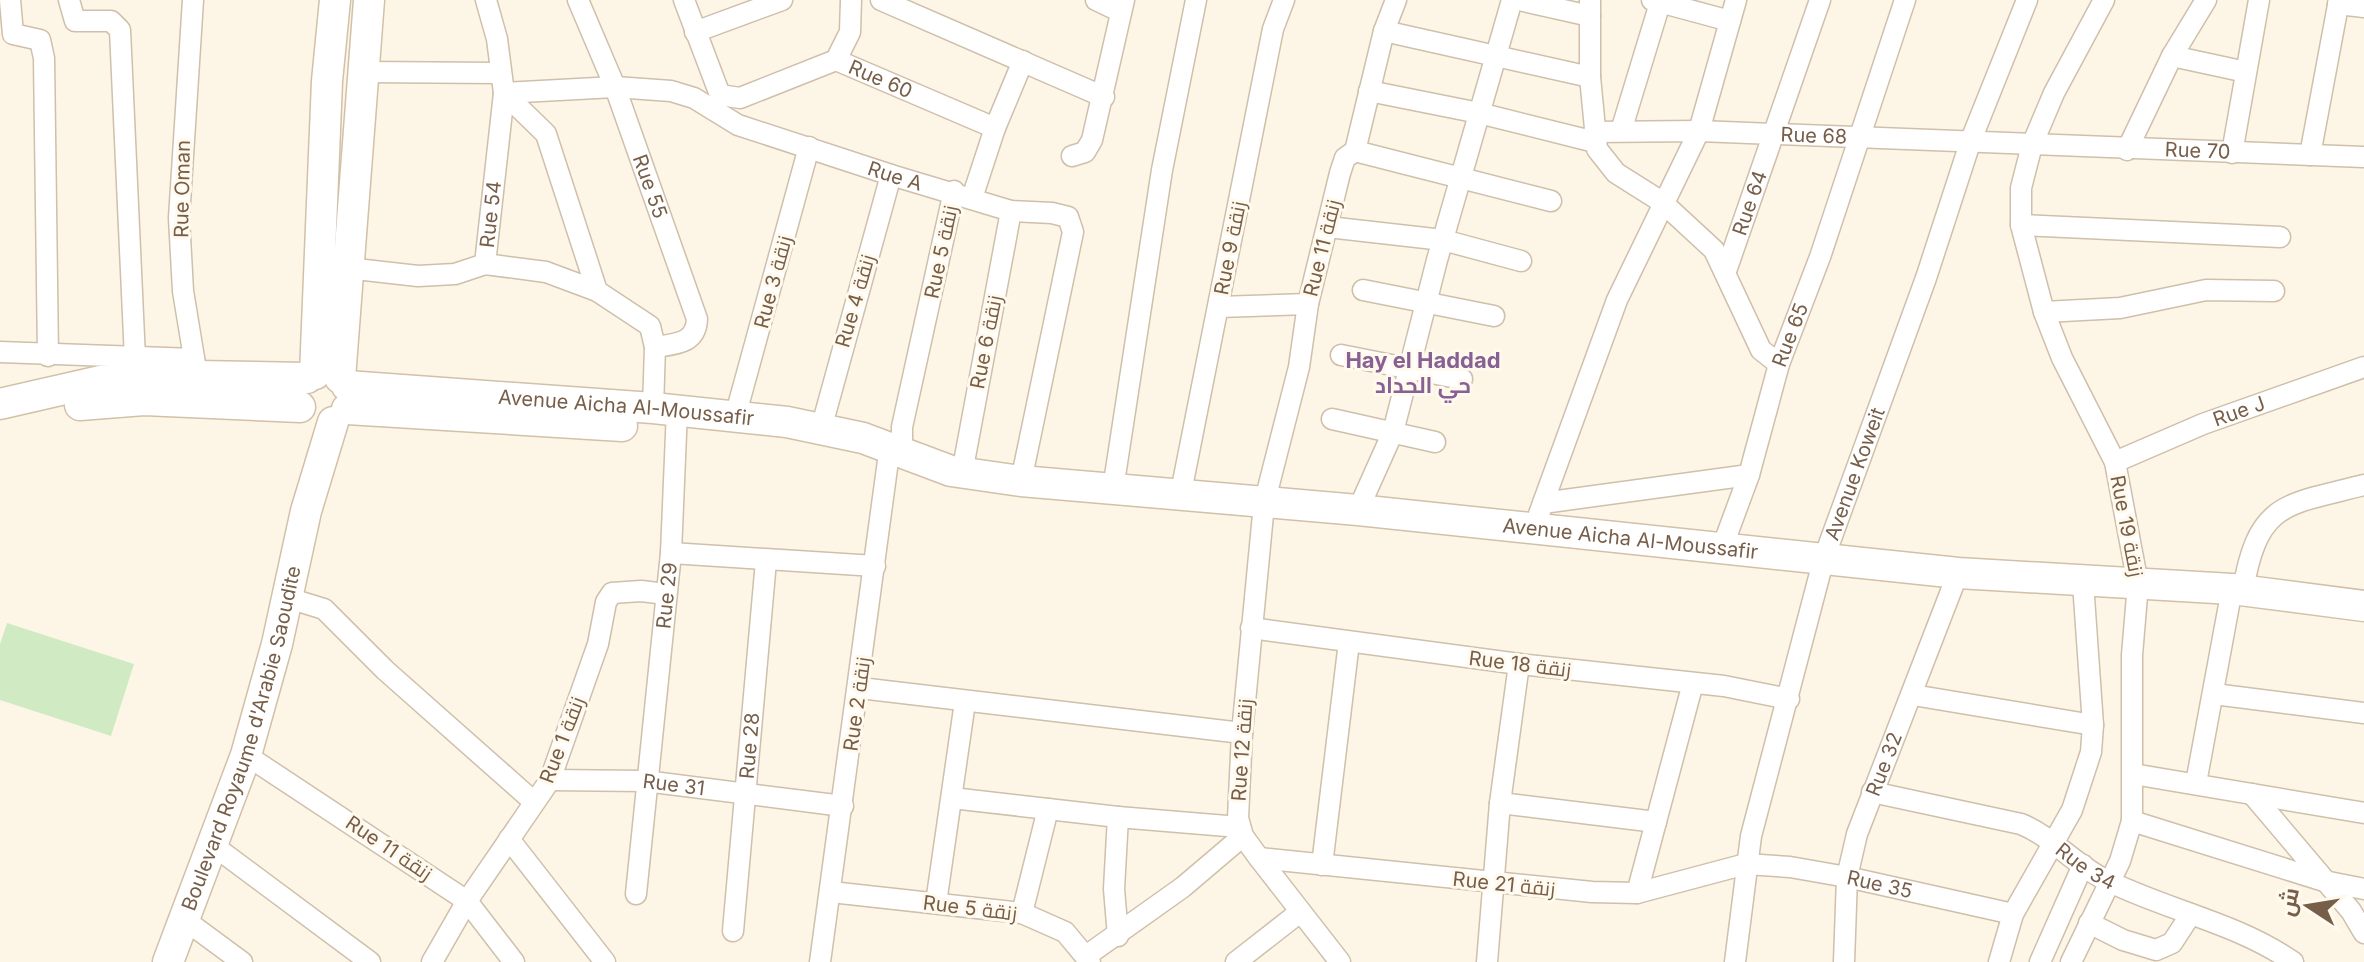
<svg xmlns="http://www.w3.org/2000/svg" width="2364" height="962" viewBox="0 0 2364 962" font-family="Inter,Cairo,sans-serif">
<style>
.green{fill:#d0ebc3}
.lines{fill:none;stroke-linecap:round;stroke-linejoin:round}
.street-casing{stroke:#cfbfab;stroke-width:23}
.secondary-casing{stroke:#d2c0a8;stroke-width:33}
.street{stroke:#fff;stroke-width:20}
.secondary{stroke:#fff;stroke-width:30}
.labels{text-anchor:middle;stroke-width:6;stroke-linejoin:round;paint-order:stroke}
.street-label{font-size:20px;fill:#775e49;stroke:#fffaed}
.neighbourhood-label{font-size:22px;font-weight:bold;fill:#886194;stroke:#fffaed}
</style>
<rect width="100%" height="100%" fill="#fdf6e6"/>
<path class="green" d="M7,623L134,664L111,736L0,700V644Z"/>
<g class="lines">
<defs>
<g id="street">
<path d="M10,0L13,34L40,40L44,58L48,356"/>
<path d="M69,0L75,21H111L120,30L135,359"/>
<path d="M193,0L179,218L183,291L197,376"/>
<path id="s1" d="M578,0L615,87L697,319C696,344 675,344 655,347"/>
<path d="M684,0L720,95"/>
<path d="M881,0L1104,97"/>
<path d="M1096,0L1121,12"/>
<path d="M1519,0L1590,16"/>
<path d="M1590,0V77L1597,149L1616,173L1662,202L1714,250L1761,350L1779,364"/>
<path d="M1652,0L1730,21"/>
<path d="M2338,4L2364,7"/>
<path d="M1384,31L1590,77"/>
<path d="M695,32L782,0"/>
<path d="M2172,56L2246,72"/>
<path d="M836,60L850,32L851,0"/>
<path d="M363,72L500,73"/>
<path d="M1369,91L1479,113L1595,142"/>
<path id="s2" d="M504,93L615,87L671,91L694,98L738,125L891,175L1011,211L1052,213L1068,217L1073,232L1021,481"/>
<path d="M504,93L546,134L597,291"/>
<path id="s3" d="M720,95L740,98L836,60L995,128"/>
<path d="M1621,131L1660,3"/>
<path id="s4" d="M1594,132L1699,131L2364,157"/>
<path d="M2127,150L2172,56L2206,0"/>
<path d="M1355,151L1551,201"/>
<path d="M2232,153L2259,0"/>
<path d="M2310,155L2339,0"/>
<path d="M1072,156L1085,152L1092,140L1124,0"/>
<path d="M972,198L995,128L1023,61"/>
<path d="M2021,225L2280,237"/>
<path d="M1328,227L1443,240L1521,261"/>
<path id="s5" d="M485,264L504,93L497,39L486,0"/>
<path d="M347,268L418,276L455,274L485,264L546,272L597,291L650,326L655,347L653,408"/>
<path id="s6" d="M1726,271L1820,0"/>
<path d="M1363,290L1494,316"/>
<path d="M1219,307L1308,304"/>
<path d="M2044,312L2120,308L2206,290L2274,291"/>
<path d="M0,352L194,359"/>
<path d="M1341,355L1462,379"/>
<path d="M735,417L809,147"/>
<path d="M1332,419L1435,442"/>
<path d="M821,429L891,175"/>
<path d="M902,455V427L954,191"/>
<path id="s7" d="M2115,462L2203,424L2364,367"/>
<path d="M962,473L1011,211"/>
<path d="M1113,489L1162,170L1196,0"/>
<path d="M1180,497L1273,29L1284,0"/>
<path id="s8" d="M1543,503L1749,475L1779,364L1820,257L1905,0"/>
<path d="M1358,510L1393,432L1437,260L1512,0"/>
<path d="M1539,514L1617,300L1699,131L1736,0"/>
<path d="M1722,548L1749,475"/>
<path d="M671,553L875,566"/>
<path d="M2243,590C2258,501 2286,505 2364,485"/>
<path d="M288,598L324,609L385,670L534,802"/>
<path d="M1251,628L1519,664L1724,686L1789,699"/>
<path d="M860,688L1242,733"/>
<path d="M2214,694L2364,713"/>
<path d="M1913,695L2093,725"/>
<path d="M246,755L467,901L514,962"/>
<path d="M2133,774L2364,813"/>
<path id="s9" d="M550,780L645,781L843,806"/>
<path d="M2196,783L2232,589"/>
<path id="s10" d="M1872,792L2021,824C2051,836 2073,863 2102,878C2164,910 2236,922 2293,962"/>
<path d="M2252,794L2351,911L2364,933"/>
<path d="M952,798L1118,817"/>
<path d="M1500,803L1656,822"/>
<path d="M2132,821L2324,881L2364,889"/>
<path d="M509,839L605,962"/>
<path d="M214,846L370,962"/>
<path id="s11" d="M1259,858L1592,892L1637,893L1746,864L1790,867L1847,877L2013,914"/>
<path d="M1322,865L1349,642"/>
<path d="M831,892L1022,913L1065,932L1090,962"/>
<path d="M1637,893L1693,683"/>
<path id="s12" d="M636,894L671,553L677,410"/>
<path d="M936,903L965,702"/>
<path d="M1022,913L1048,809"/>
<path d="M185,920L242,962"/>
<path d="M2089,923L2123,940L2156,950L2172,943L2191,914"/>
<path id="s13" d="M733,931L766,561"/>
<path d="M1118,936L1114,889L1118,817L1239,827"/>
<path d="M1086,956L1183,887L1243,836"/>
<path d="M432,962L467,901L550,780L598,644L606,602L612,593L641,591L666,594"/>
<path d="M820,962L890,446"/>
<path d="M1236,962L1300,912"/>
<path d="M1340,962L1259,858L1243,836L1238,818L1242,733L1264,504L1299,367L1308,304L1340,173L1345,158L1355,151L1384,31L1396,0"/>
<path d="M1487,962L1500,803L1519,664"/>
<path id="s14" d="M1735,962L1751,836L1824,558L1926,278L1971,140L2027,0"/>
<path id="s15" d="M1844,962L1847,877L1857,834L1958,573"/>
<path d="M1999,962L2013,914L2072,810L2091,752L2093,725L2083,583"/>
<path d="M2040,962L2083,865"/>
<path d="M2071,962L2120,861L2132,821V655L2138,584L2115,462L2062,358L2044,312L2021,225V188L2032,145L2054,93L2104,0"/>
</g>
<g id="secondary">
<path d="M315,374L327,81L335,0"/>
<path d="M340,378L369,0"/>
<path id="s16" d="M347,386L653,408L787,422L863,438L951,471L1021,481L1358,510L1958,573L2232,589L2364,606"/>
<path d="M0,404L100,381L197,376L307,378"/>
<path d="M80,405L144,400L300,407"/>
<path d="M347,409L622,426"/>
<path id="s17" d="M168,962L246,755L277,644L306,511L333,422"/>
</g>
</defs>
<use href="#street" class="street-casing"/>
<use href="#secondary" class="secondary-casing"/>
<use href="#street" class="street"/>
<use href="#secondary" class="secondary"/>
</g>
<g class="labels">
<g class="street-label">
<text dy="7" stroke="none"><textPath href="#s3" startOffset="172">Rue 60</textPath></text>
<text dy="7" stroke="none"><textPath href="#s4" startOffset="220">Rue 68</textPath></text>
<text dy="7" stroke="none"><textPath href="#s4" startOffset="604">Rue 70</textPath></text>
<text dy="7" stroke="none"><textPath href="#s2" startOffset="408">Rue A</textPath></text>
<text dy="7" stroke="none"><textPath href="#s1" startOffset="200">Rue 55</textPath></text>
<text transform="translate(182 189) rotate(-89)" y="7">Rue Oman</text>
<text dy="7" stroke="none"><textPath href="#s6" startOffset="72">Rue 64</textPath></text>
<text dy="7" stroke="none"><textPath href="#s5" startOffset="50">Rue 54</textPath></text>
<text transform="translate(1230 248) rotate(-79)" y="7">Rue 9 زنقة</text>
<text transform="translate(1322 248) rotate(-76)" y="7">Rue 11 زنقة</text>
<text transform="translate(941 252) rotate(-78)" y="7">Rue 5 زنقة</text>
<text transform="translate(773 282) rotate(-75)" y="7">Rue 3 زنقة</text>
<text transform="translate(855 301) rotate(-74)" y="7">Rue 4 زنقة</text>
<text dy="7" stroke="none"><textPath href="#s8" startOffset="354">Rue 65</textPath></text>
<text transform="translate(986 342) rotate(-79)" y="7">Rue 6 زنقة</text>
<text dy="7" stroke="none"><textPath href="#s16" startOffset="280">Avenue Aicha Al-Moussafir</textPath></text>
<text dy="7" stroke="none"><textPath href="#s7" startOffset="134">Rue J</textPath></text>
<text dy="7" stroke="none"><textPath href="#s14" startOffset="504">Avenue Koweit</textPath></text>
<text transform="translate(2127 526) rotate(79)" y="7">Rue 19 زنقة</text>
<text dy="7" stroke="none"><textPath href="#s16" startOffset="1296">Avenue Aicha Al-Moussafir</textPath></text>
<text dy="7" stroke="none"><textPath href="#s12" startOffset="300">Rue 29</textPath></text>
<text transform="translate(1520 664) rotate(7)" y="7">Rue 18 زنقة</text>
<text transform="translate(857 704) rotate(-82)" y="7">Rue 2 زنقة</text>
<text dy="7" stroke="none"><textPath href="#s17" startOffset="236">Boulevard Royaume d'Arabie Saoudite</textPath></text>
<text transform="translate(562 740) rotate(-69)" y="7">Rue 1 زنقة</text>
<text dy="7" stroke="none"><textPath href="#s13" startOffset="186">Rue 28</textPath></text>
<text transform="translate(1242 750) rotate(-86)" y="7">Rue 12 زنقة</text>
<text dy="7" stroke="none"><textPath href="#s15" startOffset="204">Rue 32</textPath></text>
<text dy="7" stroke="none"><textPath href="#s9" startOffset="124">Rue 31</textPath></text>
<text transform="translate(389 848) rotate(34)" y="7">Rue 11 زنقة</text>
<text dy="7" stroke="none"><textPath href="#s10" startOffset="230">Rue 34</textPath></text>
<text transform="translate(1504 884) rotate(6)" y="7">Rue 21 زنقة</text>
<text dy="7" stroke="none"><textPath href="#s11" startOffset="628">Rue 35</textPath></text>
<text transform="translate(970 908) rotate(7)" y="7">Rue 5 زنقة</text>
</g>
<g class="neighbourhood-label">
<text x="1423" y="368">Hay el Haddad<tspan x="1423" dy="25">حي الحداد</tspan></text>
</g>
</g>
<g transform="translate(2308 906) rotate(282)" stroke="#fffaed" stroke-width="6" paint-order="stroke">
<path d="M0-6L14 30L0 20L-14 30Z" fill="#775e49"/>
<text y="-12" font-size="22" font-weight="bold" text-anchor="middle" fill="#775e49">ش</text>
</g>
</svg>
